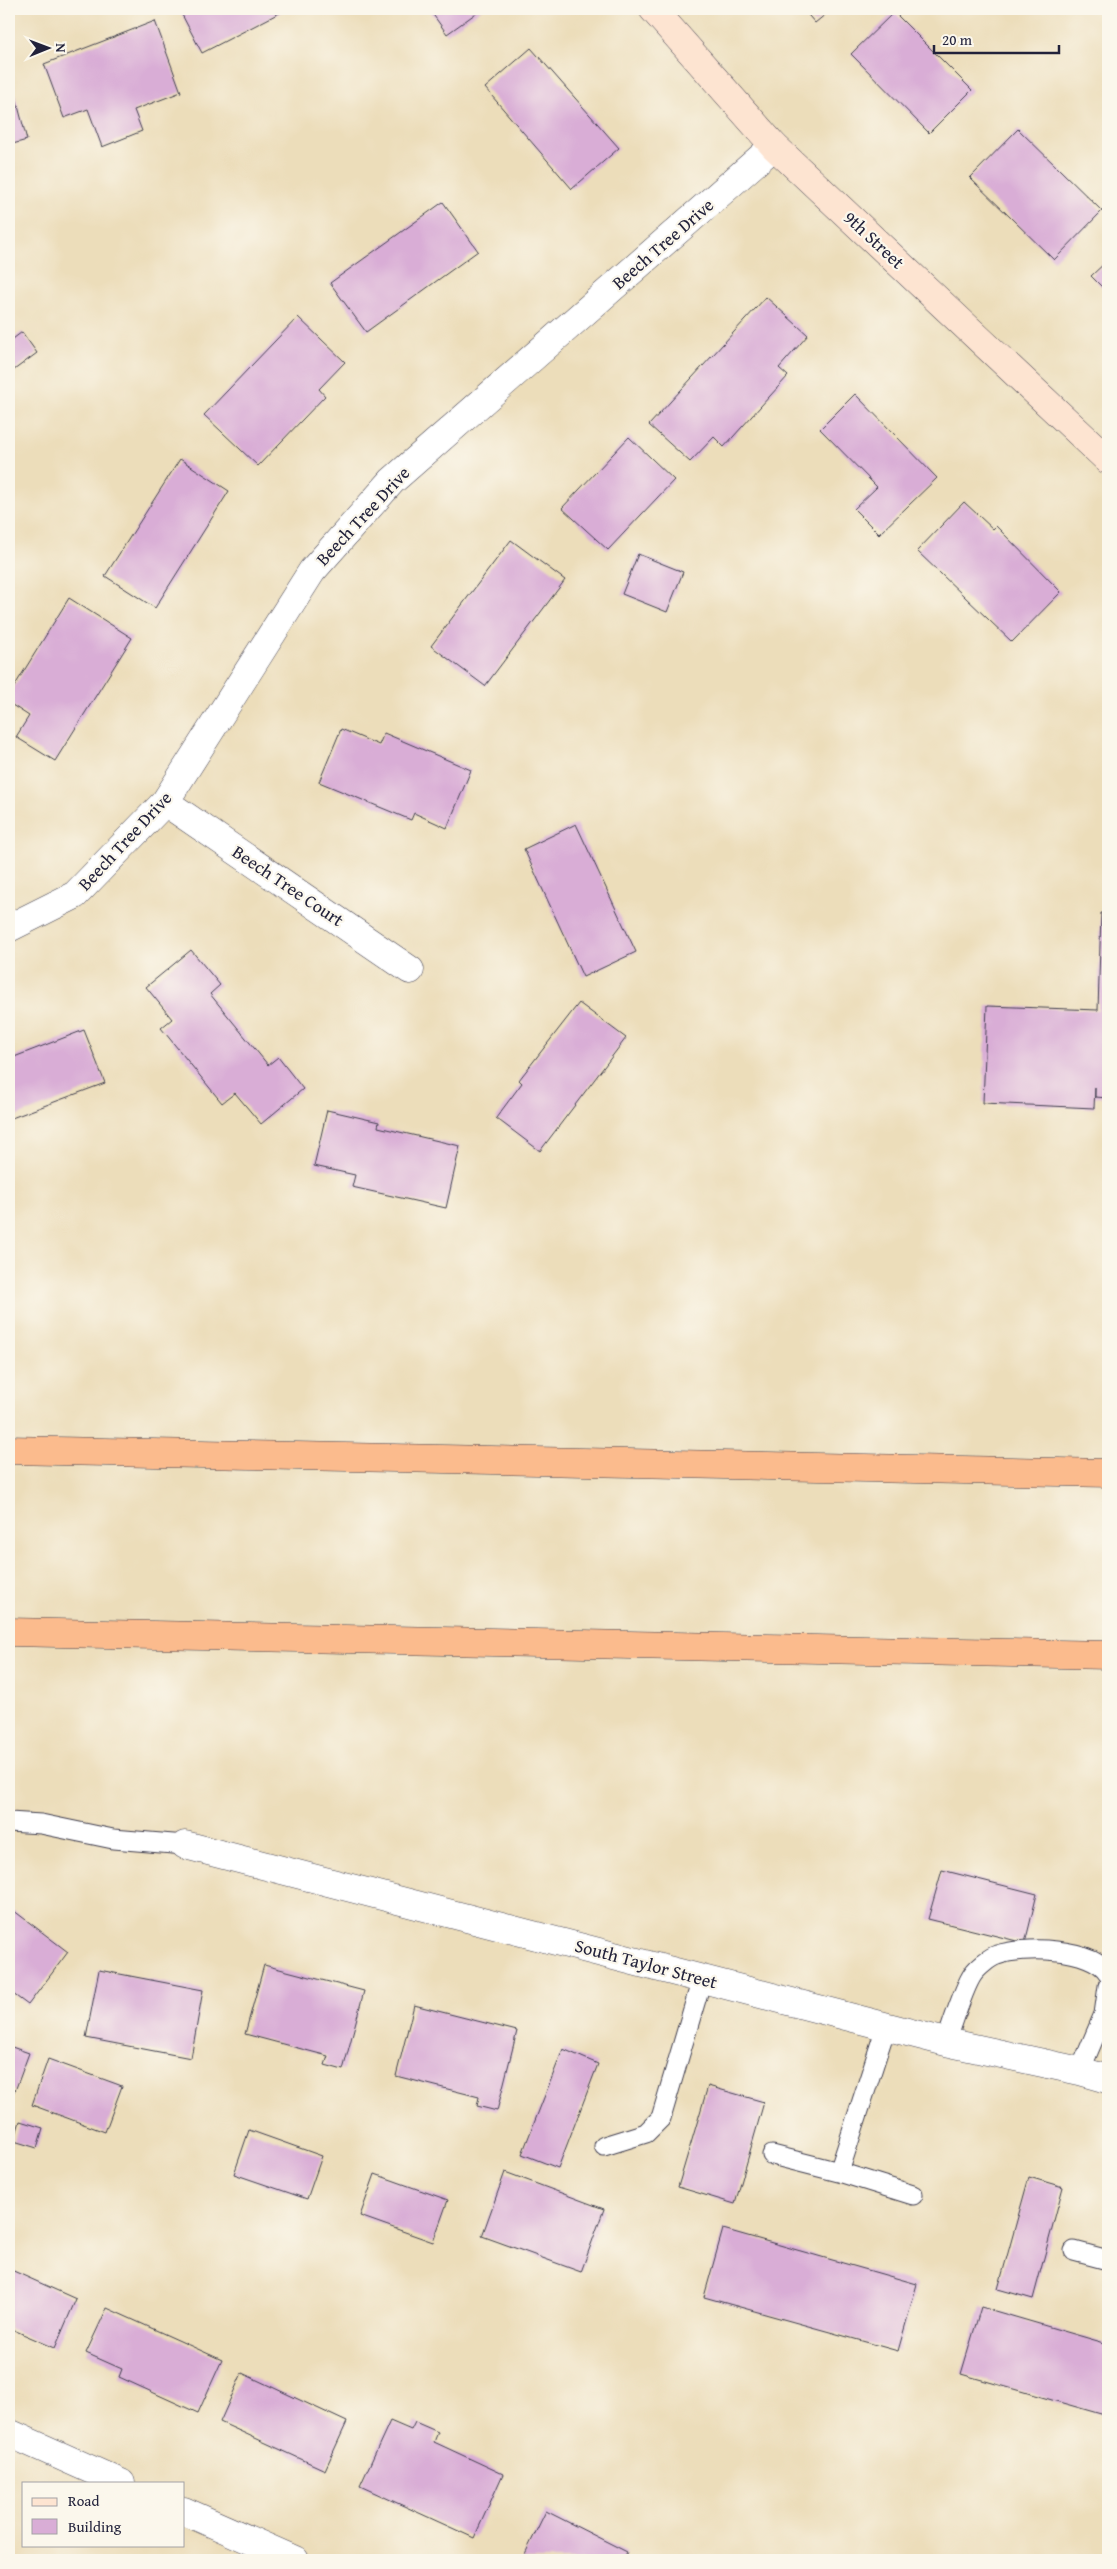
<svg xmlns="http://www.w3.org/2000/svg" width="1117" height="2569" viewBox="0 0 1117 2569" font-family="'Gentium Book Plus',serif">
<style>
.building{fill:#d9add6}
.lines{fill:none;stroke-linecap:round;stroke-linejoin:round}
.lane-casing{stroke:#403e4e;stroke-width:21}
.street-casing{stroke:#403e4e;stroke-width:29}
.secondary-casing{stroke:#403e4e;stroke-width:29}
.highway-casing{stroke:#403e4e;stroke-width:29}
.lane{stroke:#fff;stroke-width:19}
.street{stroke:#fff;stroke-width:28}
.secondary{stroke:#fde4d1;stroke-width:28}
.highway{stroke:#fbbb8d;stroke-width:28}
.labels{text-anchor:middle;stroke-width:4.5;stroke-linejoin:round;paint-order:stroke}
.street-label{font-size:18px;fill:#22223b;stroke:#fbf7ec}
</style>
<rect width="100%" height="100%" fill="#fbf7ec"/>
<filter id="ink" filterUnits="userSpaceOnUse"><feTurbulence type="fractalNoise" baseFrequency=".02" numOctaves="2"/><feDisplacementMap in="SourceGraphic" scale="10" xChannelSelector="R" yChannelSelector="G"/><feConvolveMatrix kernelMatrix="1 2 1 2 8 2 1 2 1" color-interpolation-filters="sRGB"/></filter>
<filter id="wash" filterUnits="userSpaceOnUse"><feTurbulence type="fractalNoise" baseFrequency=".0096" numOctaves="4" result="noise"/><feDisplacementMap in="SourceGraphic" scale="20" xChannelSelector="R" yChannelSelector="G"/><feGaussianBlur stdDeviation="1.12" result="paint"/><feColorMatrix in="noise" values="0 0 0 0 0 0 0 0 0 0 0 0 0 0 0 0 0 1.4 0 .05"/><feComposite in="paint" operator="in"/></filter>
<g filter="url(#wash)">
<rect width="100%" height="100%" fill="#ecddba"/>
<g id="blocks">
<path class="building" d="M179,9H287L202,53Z
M429,9H482L447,34Z
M803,9H832L815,23Z
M894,12L972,90L929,133L851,54Z
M155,21L181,92L134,110L142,131L102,147L88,109L64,118L44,64Z
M531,48L619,148L572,189L485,88Z
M9,72L27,140L9,145Z
M1018,129L1102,211L1054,260L970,178Z
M443,202L478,251L366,332L330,283Z
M1108,260V293L1091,276Z
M766,297L808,335L779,368L788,376L724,447L714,437L690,462L649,425Z
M298,317L345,362L319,389L325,396L258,466L204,415Z
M22,332L37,353L14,370L9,362V342Z
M855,394L937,478L879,534L854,509L877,487L820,429Z
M629,437L674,480L608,550L562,508Z
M180,459L229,491L155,608L105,576Z
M964,502L993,529L996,526L1061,592L1012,642L917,551Z
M511,540L565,580L485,686L431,646Z
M638,554L683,572L667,612L622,594Z
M69,598L132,638L55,761L16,737L29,716L9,703V695Z
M341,729L379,745L384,733L471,770L447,828L414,813L411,820L319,782Z
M576,824L636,952L583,977L524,849Z
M1101,913H1108V1098L1095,1097V1087L1094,1108L983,1103L987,1006L1098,1010Z
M191,950L220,985L210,994L268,1065L278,1057L303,1089L261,1124L235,1093L222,1103L161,1028L172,1019L146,987Z
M579,1003L626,1038L540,1151L496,1118L522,1083L519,1080Z
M84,1030L105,1083L9,1119V1059Z
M327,1110L379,1122L378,1127L460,1146L446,1208L352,1187L355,1175L314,1166Z
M942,1870L1037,1894L1025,1943L928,1919Z
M9,1907L68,1952L28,2005L9,1991Z
M264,1965L364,1991L343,2070L325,2065L328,2056L245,2034Z
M99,1970L203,1990L191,2058L86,2038Z
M414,2005L517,2031L497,2111L477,2106L479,2097L396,2076Z
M9,2046L29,2053L15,2091L9,2089Z
M563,2049L598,2064L558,2168L522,2154Z
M48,2059L122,2086L105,2132L32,2105Z
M708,2086L764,2102L735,2204L678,2187Z
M20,2121L43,2128L37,2148L14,2141Z
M249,2130L322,2156L307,2199L234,2174Z
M505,2172L604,2209L581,2272L482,2236Z
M375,2174L448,2200L433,2242L360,2216Z
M1029,2177L1063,2187L1033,2299L998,2289Z
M723,2229L917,2284L898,2351L704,2297Z
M9,2269L76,2299L55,2348L9,2328Z
M981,2307L1108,2344V2416L961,2374Z
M107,2308L222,2360L198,2413L119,2377L122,2369L86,2353Z
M242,2373L347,2422L325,2470L220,2422Z
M390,2421L411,2430L415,2422L438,2432L434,2442L503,2474L474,2538L360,2486Z
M546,2511L627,2552L623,2560H522Z"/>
</g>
</g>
<g filter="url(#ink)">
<use href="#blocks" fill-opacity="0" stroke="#403e4e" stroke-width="1"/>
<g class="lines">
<defs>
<path id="lane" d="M9,1822L41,1824L113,1839L185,1845
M886,2027L839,2172L913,2195
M946,2042C952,2026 964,1986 973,1974C977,1968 990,1957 997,1955C1023,1946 1092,1947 1108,1973
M1080,2071L1104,2014L1108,1986
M604,2146L646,2133L661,2118L702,1979
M772,2155L839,2172
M1074,2251L1108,2260"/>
<path id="street" d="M165,802L410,970
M9,928L75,895L165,802L312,571L392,481L774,146
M185,1845L946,2042L1080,2071L1108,2079
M9,2433L121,2483
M184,2511L295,2560"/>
<path id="secondary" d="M653,9L774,146L1108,460"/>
<path id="highway" d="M9,1450L1108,1473
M9,1632L1108,1655"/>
</defs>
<use href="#lane" class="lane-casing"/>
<use href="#street" class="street-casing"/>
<use href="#secondary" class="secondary-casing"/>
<use href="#highway" class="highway-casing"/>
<use href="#lane" class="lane"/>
<use href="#street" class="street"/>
<use href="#secondary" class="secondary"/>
<use href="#highway" class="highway"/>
</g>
</g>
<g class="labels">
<g class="street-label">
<text transform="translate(874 240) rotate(43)" y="6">9th Street</text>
<text transform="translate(663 244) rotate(-41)" y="6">Beech Tree Drive</text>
<text transform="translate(363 516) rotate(-47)" y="6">Beech Tree Drive</text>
<text transform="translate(125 841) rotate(-47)" y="6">Beech Tree Drive</text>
<text transform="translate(288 886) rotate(34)" y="6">Beech Tree Court</text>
<text transform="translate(646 1964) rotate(15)" y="6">South Taylor Street</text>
</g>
</g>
<rect width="1117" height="2569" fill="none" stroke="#fbf7ec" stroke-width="30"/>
<rect x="22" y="2482" width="162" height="65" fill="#fbf7ec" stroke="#a4a2a5"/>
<rect x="32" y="2498" width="25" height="8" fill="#fde4d1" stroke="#a4a2a5"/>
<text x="68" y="2506" font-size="15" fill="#22223b">Road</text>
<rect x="32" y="2519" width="25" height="15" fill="#d9add6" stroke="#a4a2a5"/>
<text x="68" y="2532" font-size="15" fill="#22223b">Building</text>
<g transform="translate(48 48) rotate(89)" stroke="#fbf7ec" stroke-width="4" paint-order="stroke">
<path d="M0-4L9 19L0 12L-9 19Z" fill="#22223b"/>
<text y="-8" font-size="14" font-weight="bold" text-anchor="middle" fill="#22223b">N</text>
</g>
<path d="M934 45v8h125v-8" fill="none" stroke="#22223b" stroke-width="2.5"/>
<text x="942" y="45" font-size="15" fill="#22223b" stroke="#fbf7ec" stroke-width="4" paint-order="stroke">20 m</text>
</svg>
